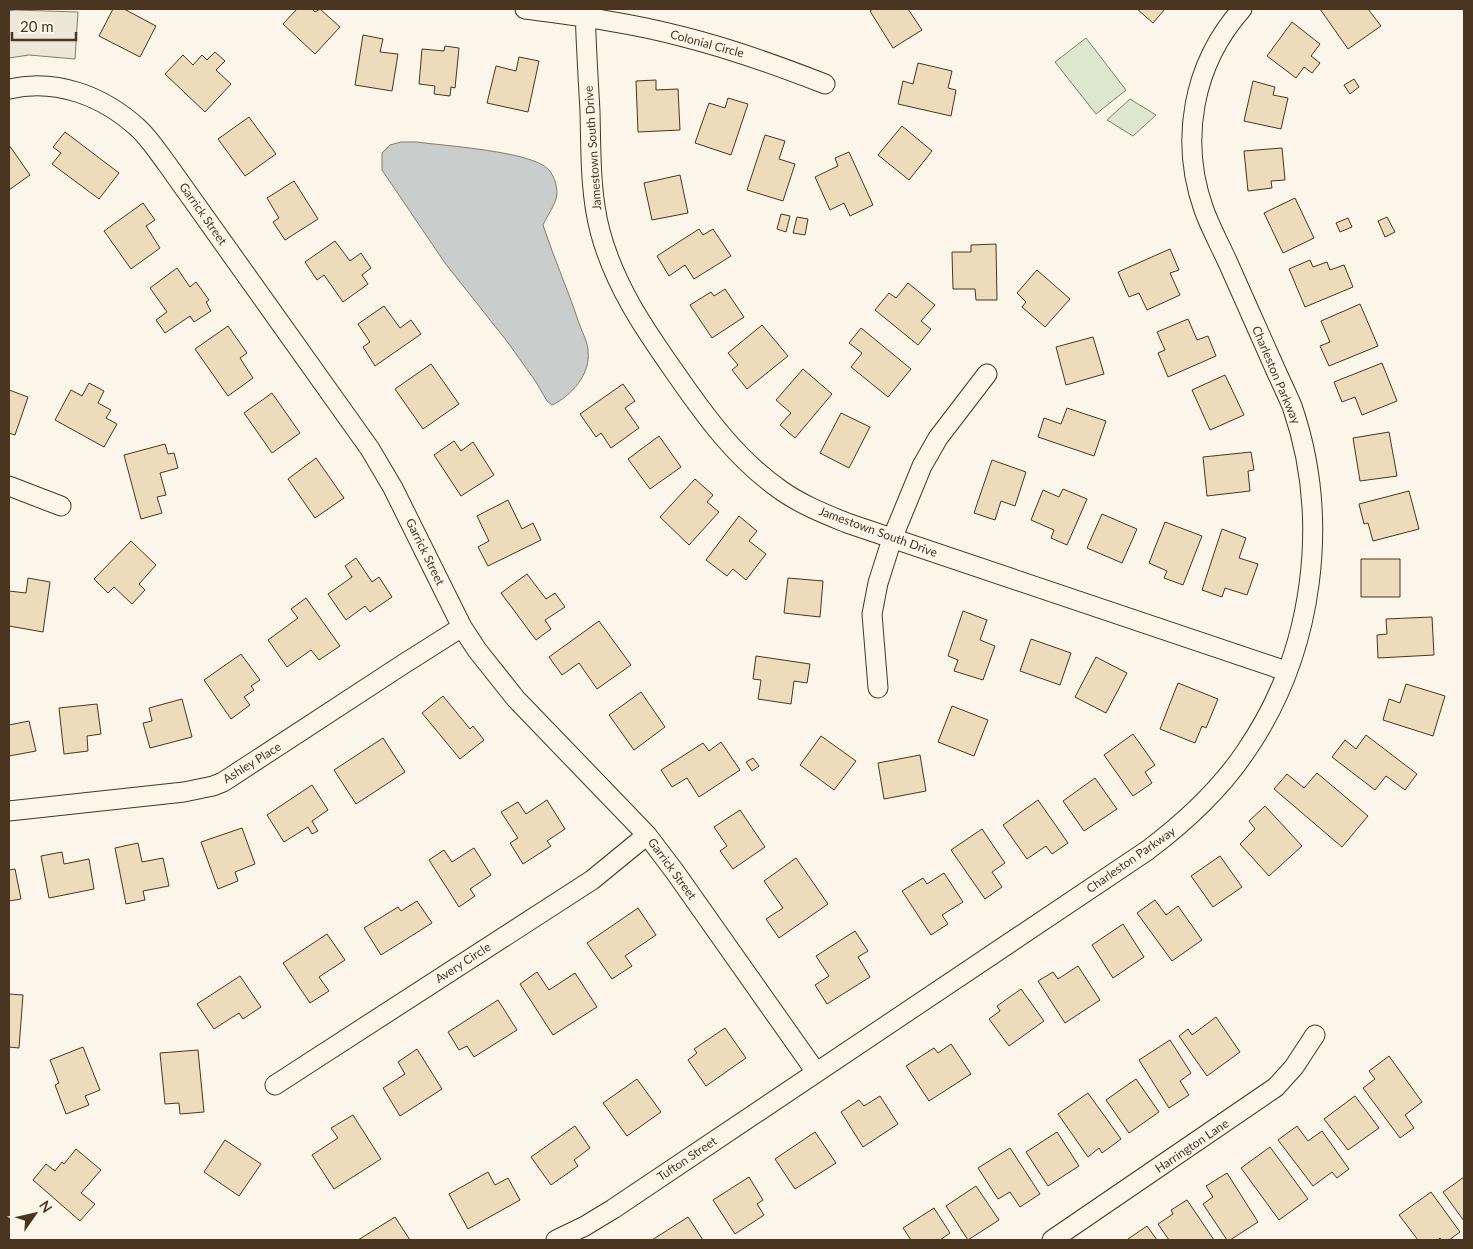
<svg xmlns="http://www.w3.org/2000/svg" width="1473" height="1249" viewBox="0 0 1473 1249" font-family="Lato,sans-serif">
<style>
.green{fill:#dce7d0;stroke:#887966}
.parking{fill:#ede7d9;stroke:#887966}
.water{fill:#c9cecd;stroke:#887966}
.building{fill:#ecdcbc;stroke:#4a3520}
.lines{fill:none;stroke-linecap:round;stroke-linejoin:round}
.street-casing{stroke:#4a3520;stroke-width:21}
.street{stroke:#fbf6e9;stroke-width:19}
.labels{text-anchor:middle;stroke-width:4;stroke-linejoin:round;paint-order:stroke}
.street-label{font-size:12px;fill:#4a3520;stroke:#fbf6e9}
</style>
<rect width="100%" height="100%" fill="#fbf6e9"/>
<path class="green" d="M1086,38L1126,90L1096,114L1055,62Z
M1130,99L1156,115L1133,136L1107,120Z"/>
<path class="parking" d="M15,10L78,12L75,59L29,55L9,58V11Z"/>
<path class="water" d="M401,142H417C445,146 530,151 548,169C554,175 557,185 557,194C556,204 547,216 543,225C554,259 569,292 580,326C583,334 588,343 588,351C591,374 571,396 552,405L547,401L536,382L509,344L445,263L382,170V153L390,145Z"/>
<path class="building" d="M113,9H124L156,26L140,57L99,36Z
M297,9H312L315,12L320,9L340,27L315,54L283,24Z
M873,9H908L922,30L893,48L870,11Z
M1137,9H1165L1153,23Z
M1320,9H1368L1381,26L1348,49Z
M1292,22L1320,44L1311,56L1320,63L1312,73L1304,67L1296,78L1267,56Z
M363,35L383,39L380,52L398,54L392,91L355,85Z
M445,46L459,48L455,88L451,87L450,96L434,94L435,86L419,84L422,49L444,51Z
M215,52L225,61L216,70L231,84L205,112L165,74L183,55L193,65L202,55L207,60Z
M519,57L539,61L528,112L487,103L496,66L516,71Z
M918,63L952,71L948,88L956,90L951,116L898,104L903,81L913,84Z
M1354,79L1359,87L1350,94L1344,85Z
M656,80V90L678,89L680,130L638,132L636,81Z
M1253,81L1275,87L1273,95L1288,98L1281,129L1244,121Z
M728,98L748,104L731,155L695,143L709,103L725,108Z
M249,117L276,154L245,176L218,139Z
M902,126L932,151L909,180L878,155Z
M65,132L119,173L99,199L52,164L61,153L53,147Z
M765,135L785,141L779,159L795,164L783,201L747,190Z
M9,145L30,175L9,190Z
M1282,148L1285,180L1271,181L1272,188L1248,191L1244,151Z
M849,152L873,205L850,216L844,203L830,210L815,177L838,166L835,158Z
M680,175L688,213L652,220L644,183Z
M294,181L318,219L285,240L273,222L279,218L267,198Z
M1295,198L1314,238L1283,253L1264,213Z
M143,203L155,220L146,226L160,248L131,269L104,231Z
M781,214L790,216L786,232L777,229Z
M797,217L808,219L805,235L793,233Z
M1387,217L1395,232L1385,237L1378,221Z
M1348,218L1352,227L1340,232L1336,223Z
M699,229L703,235L713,229L731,256L694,279L685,265L669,276L657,256Z
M335,241L350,261L361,253L371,268L362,275L368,284L343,302L324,275L317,280L305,262Z
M996,244L997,300H976L975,289H953L952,252H971V245Z
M1170,249L1179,270L1170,273L1180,295L1147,310L1139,293L1129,297L1118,272Z
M1310,260L1313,267L1327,262L1330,270L1344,265L1353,287L1305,307L1289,269Z
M177,268L190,287L196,282L209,300L206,302L211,311L194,322L190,316L165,333L156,320L167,312L150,288Z
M1037,270L1070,299L1045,327L1022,307L1026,302L1017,293Z
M908,283L935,305L921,321L931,329L918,345L875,310L889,293L896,298Z
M725,289L744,317L712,338L690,305L711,292L714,296Z
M1360,304L1378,346L1329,366L1320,346L1330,342L1321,321Z
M384,306L400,328L411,320L421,334L375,366L363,347L370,342L358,324Z
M1188,319L1197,340L1208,336L1216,356L1168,377L1158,353L1165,350L1157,332Z
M762,325L788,356L747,389L732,370L738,365L728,353Z
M228,326L247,353L240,358L253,378L228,396L195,349Z
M861,328L911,369L888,397L851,367L862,353L849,343Z
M1093,337L1104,374L1066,385L1056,347Z
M1382,363L1397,401L1362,415L1355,397L1342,402L1334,382Z
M431,364L459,404L423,429L395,389Z
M803,369L832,394L795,438L780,425L791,413L776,400Z
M1225,375L1244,415L1210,430L1192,390Z
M89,383L104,391L98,403L111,410L106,418L117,424L104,447L55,420L71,390L82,396Z
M623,384L635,401L625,408L639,428L611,448L601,433L596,437L580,414Z
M9,390L28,397L15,435L9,433Z
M272,393L300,433L272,453L244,413Z
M1067,408L1106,421L1094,456L1038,437L1044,418L1061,424Z
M841,413L870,427L849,468L820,453Z
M1389,432L1397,476L1360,481L1353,438Z
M659,436L681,467L650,489L628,459Z
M454,441L461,451L473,442L494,475L461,496L434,455Z
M165,444L168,454L174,453L178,468L160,473L166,495L157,497L162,513L141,519L124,455Z
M1251,452L1254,470L1248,471L1250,491L1207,496L1203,457Z
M316,458L344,498L315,518L288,479Z
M992,460L1026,472L1015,506L1001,501L995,520L974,513Z
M695,479L713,495L707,502L719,512L689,545L660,517Z
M1063,489L1087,499L1067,545L1051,538L1054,530L1031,520L1043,490L1059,497Z
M1409,491L1419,529L1373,541L1368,523L1364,524L1359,504Z
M508,500L522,529L533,523L541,540L488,566L478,547L489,541L477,516Z
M1102,514L1137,529L1122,563L1087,548Z
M739,516L757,531L749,541L766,554L746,580L733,569L727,576L706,560Z
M1165,522L1202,536L1183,585L1164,578L1167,571L1149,563Z
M1222,529L1246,538L1239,558L1258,564L1247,595L1225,588L1222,597L1202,590Z
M131,541L156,565L139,584L145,590L132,604L114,587L108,593L94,579Z
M356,558L372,582L379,577L392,597L370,612L365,606L346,620L328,594L352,577L345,566Z
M1361,559H1400V597H1361Z
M527,574L546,599L555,593L565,607L545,620L551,629L536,640L501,593Z
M28,578L50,582L43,632L9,626V591L26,593Z
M788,578L823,581L820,617L784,613Z
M306,598L340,646L319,660L311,650L287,667L268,640L298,618L291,609Z
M963,611L987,620L980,640L995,646L983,680L954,671L958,660L948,656Z
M1432,617L1434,655L1378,658L1377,635L1387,634L1386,619Z
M599,621L631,665L597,689L579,663L562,675L549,657Z
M1031,639L1071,653L1060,685L1020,671Z
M241,654L260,680L251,686L254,690L244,697L250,705L231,719L204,680Z
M756,656L810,664L807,683L794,681L791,704L758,699L761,680L753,679Z
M1096,657L1127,673L1106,713L1075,697Z
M1178,683L1218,699L1206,728L1202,726L1195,743L1160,729Z
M1406,684L1445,696L1433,736L1383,720L1389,699L1400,703Z
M641,692L665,727L634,750L609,715Z
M443,696L470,729L473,726L484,740L460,759L422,713Z
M182,699L192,737L150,748L143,723L152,721L149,708Z
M97,704L101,734L87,736L88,751L64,754L59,708Z
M952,706L988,720L974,756L938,742Z
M29,721L36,751L9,756V725Z
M1133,734L1155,765L1145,772L1152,783L1133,796L1104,755Z
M1366,735L1417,774L1405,790L1386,776L1375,790L1332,757L1345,740L1356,749Z
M821,736L856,761L834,790L800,765Z
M383,738L405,772L356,804L334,770Z
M721,742L740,770L699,797L687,778L672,787L661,770L703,743L709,751Z
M920,755L926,791L884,799L878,763Z
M753,758L759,766L752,771L746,762Z
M1317,773L1368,816L1342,847L1274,789L1287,774L1304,788Z
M1095,778L1117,809L1084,831L1063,801Z
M312,785L328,810L312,821L318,831L312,834L308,827L284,842L267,815Z
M547,800L565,829L547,841L551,846L523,864L510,843L518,838L501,812L518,802L526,814Z
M1038,800L1068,843L1052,854L1046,846L1027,859L1003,825Z
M1265,806L1302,846L1269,876L1240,844L1255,829L1249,821Z
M740,810L765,847L733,869L720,851L727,846L714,827Z
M242,828L255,864L235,872L238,881L218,889L201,842Z
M982,829L1005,863L992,872L1002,887L985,899L951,850Z
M138,843L142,862L163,858L169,886L143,891L145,900L126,904L115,848Z
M474,848L491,875L470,889L475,896L459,907L429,860L444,850L452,862Z
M62,852L64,864L89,859L94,889L49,898L41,856Z
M1220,856L1242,887L1213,907L1191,876Z
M796,858L828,904L779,938L766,919L783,908L764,881Z
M15,869L21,899L9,901V870Z
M944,873L963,902L942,915L948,924L931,935L902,891L923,878L927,884Z
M1155,900L1166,915L1178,906L1202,940L1172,961L1137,913Z
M417,901L432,923L381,955L364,928L398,907L401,911Z
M638,908L656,935L625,956L632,966L612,979L587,943Z
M1123,924L1144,957L1113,978L1092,945Z
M855,931L868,951L858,957L870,977L827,1004L815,985L829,976L816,956Z
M327,934L345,960L319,977L329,991L310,1003L283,963Z
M1078,966L1100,1000L1065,1023L1038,981L1053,972L1058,979Z
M537,972L549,990L575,973L597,1007L553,1035L520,984Z
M240,976L261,1007L243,1019L239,1013L214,1029L197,1004Z
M1021,989L1044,1021L1009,1046L989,1019L1000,1011L997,1006Z
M9,994L23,995L19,1048L9,1047Z
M498,1000L517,1030L474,1057L467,1046L459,1050L448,1032Z
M1216,1017L1240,1052L1207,1076L1179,1036L1188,1029L1192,1035Z
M725,1028L746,1058L706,1086L688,1060L697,1053L694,1049Z
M1170,1040L1191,1073L1180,1081L1189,1095L1169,1108L1139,1060Z
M951,1044L971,1074L929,1101L906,1066L934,1048L938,1053Z
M83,1047L100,1090L85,1096L89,1105L66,1114L55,1085L59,1083L50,1060Z
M417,1049L442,1089L400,1116L383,1088L405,1074L398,1062Z
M198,1050L204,1112L180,1114L179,1103L165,1104L160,1053Z
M1389,1056L1422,1102L1405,1115L1414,1128L1400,1138L1363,1088L1375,1079L1369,1071Z
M637,1079L661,1112L627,1136L603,1103Z
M1136,1079L1159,1112L1129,1133L1106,1100Z
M1088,1093L1121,1139L1102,1153L1099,1148L1088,1157L1058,1114Z
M880,1096L898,1124L863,1147L841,1112L859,1100L864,1106Z
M1355,1096L1379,1128L1348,1150L1324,1119Z
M353,1115L381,1159L334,1189L312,1155L338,1138L331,1128Z
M575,1126L590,1148L574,1160L578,1166L551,1185L531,1157Z
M1297,1126L1308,1141L1322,1131L1349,1169L1337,1178L1332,1172L1313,1186L1278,1140Z
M815,1132L836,1163L795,1189L775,1159Z
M1057,1132L1079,1166L1048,1186L1026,1152Z
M225,1140L261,1164L239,1196L204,1172Z
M1270,1147L1308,1199L1279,1220L1241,1168Z
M1010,1148L1040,1194L1020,1207L1010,1192L998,1199L978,1168Z
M76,1149L101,1170L81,1193L95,1204L80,1221L33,1180L46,1164L55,1171L62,1162L64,1164Z
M488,1172L495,1185L508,1178L520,1200L468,1229L449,1194Z
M1227,1173L1258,1222L1230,1240H1227L1203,1204L1213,1197L1206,1186Z
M749,1177L763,1200L757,1204L764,1215L735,1234L713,1200Z
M1464,1177V1221L1443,1192Z
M976,1186L999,1220L968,1240L946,1206Z
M1431,1192L1460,1232L1449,1240H1441L1440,1238L1438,1240H1418L1399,1215Z
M1187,1200L1214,1240H1169L1158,1224L1173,1214L1171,1210Z
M934,1208L950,1233L940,1240H911L903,1228Z
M395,1217L410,1240H358Z
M688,1217L703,1240H652Z
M1147,1226L1157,1240H1129L1128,1239Z"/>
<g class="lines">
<defs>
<path id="street" d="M525,9C578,16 632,23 684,37C732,49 779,66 825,84
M585,9C586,43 588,77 590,111C591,151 590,193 600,231C614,284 643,327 674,371C705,416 737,460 782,491C802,505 825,514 847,523L1286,671
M9,89C56,78 103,96 138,128C149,138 158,152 167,164L370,449L393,488L462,627L477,650L516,699L647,835L675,872L816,1072
M9,486L61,506
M878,688L872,614L878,583L892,539L922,466L938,438L987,374
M9,811L184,792L213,786L223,782L402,665L462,627
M275,1085L592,880L647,835
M556,1240L585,1226L613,1209L1148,850C1185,822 1220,790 1246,751C1314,652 1331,519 1292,406C1286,392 1279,378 1273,364C1258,331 1244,298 1229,265C1221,247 1211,229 1204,210C1179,140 1193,64 1242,9
M1052,1240L1276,1087L1294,1067L1315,1035"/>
</defs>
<use href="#street" class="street-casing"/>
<use href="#street" class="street"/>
</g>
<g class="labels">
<g class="street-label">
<text transform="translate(707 44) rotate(15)" y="4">Colonial Circle</text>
<text transform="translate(593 148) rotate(-94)" y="4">Jamestown South Drive</text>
<text transform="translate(203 214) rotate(55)" y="4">Garrick Street</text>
<text transform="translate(1276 375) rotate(67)" y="4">Charleston Parkway</text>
<text transform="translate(878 532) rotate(20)" y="4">Jamestown South Drive</text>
<text transform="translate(425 552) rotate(64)" y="4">Garrick Street</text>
<text transform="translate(252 763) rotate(-32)" y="4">Ashley Place</text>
<text transform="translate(1131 860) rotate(-35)" y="4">Charleston Parkway</text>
<text transform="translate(672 869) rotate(54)" y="4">Garrick Street</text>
<text transform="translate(463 963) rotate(-33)" y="4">Avery Circle</text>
<text transform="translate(1192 1146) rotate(-34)" y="4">Harrington Lane</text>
<text transform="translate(687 1159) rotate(-34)" y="4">Tufton Street</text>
</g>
</g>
<rect width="1473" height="1249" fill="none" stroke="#4a3520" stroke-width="20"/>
<g transform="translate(35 1214) rotate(56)" stroke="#fbf6e9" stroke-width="4" paint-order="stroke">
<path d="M0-4L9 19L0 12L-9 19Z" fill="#4a3520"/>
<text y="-8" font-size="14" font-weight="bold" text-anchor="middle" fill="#4a3520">N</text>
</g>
<path d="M12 32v8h64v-8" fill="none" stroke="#4a3520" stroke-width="2.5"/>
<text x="20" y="32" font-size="15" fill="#4a3520" stroke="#fbf6e9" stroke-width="4" paint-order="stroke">20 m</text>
</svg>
